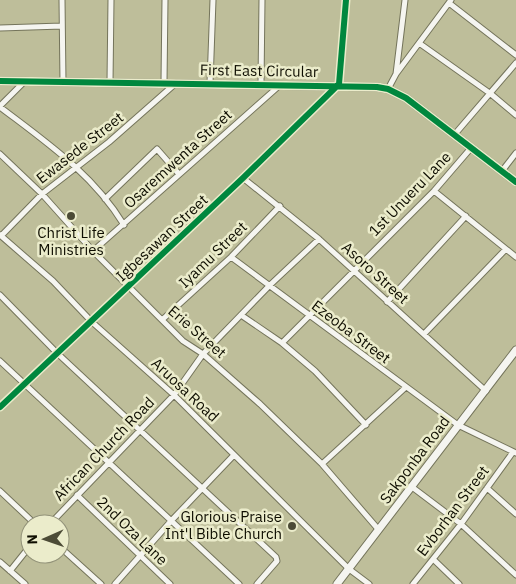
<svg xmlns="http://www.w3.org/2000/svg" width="516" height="584" viewBox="0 0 516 584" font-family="'IBM Plex Sans',sans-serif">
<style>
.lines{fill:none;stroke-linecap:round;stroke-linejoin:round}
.street-casing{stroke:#74745b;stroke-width:7}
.secondary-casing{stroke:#74745b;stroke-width:9}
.street{stroke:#f5f5f0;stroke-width:5}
.secondary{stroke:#f5f5f0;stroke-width:7}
.cycleway-casing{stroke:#ebeccb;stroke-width:9}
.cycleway{stroke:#00873e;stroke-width:6}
.poi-dot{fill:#4c4b36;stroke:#ebeccb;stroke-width:2}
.labels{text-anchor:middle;stroke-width:5;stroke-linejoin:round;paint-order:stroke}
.street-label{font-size:15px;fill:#0e0d00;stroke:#ebeccb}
.poi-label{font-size:15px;fill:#0e0d00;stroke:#ebeccb}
</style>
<rect width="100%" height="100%" fill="#bebe9a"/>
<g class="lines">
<defs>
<path id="street" d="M62,0L63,82
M449,3L516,55
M0,28L62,26
M419,43L491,94L516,115
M396,74L405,0
M110,82L111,0
M164,82L165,0
M210,83L213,0
M261,84L262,0
M388,89L396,74L451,0
M0,106L24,82
M0,107C46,142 93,174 124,225
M455,134L516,63
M0,154L42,194L93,251L183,341L203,354L260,404L322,464L378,529
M502,171L516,153
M243,178L319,239L486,391
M434,191L516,257
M105,199L157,149L178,173
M0,235L53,281L92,322L174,395L349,569L369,584
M1,236L42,194L109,142L176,83
M93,251L279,86
M231,257L458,425L516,453
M0,295L57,353L276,557L277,561L257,584
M387,302L466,216
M241,315L282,343L315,371L366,425
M163,319L231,257L280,206
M424,334L506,249
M282,343L434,191L471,148
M0,361L239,584
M0,407L243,178L339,84L346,0
M322,464L406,387
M412,487L461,524L516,575
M487,488L516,514
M0,491L35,524
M77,495L170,584
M50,524L174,395L203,354L270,285L319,239
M60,547L101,584
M433,559L459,584
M0,562L25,584
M10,571L30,546
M115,584L171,521L234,455
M413,584L461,524L513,452"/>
<path id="secondary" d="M0,81L377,87L388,89L406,98L516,182
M337,584L516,350"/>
</defs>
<use href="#street" class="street-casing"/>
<use href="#secondary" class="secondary-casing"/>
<use href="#street" class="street"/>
<use href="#secondary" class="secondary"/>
<defs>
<path id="cycleway" d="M0,81L377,87L388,89L406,98L516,182
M0,407L243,178L339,84L346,0"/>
</defs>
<use href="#cycleway" class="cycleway-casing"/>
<use href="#cycleway" class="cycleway"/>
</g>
<g class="poi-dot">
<circle cx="71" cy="216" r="5"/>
<circle cx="292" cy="526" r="5"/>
</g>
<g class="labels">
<g class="street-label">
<text transform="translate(259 71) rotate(1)" y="5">First East Circular</text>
<text transform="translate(80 148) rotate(-38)" y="5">Ewasede Street</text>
<text transform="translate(178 159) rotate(-42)" y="5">Osaremwenta Street</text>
<text transform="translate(410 194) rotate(-46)" y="5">1st Unueru Lane</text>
<text transform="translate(162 238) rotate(-43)" y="5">Igbesawan Street</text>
<text transform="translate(213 255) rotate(-44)" y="5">Iyamu Street</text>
<text transform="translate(375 273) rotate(42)" y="5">Asoro Street</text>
<text transform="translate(197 332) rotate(41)" y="5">Erie Street</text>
<text transform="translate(351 332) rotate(37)" y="5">Ezeoba Street</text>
<text transform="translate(185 390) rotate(43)" y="5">Aruosa Road</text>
<text transform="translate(104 449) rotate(-46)" y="5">African Church Road</text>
<text transform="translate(415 460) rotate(-53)" y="5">Sakponba Road</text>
<text transform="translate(453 511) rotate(-53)" y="5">Evborhan Street</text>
<text transform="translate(132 531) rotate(44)" y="5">2nd Oza Lane</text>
</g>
<g class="poi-label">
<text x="71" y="238">Christ Life<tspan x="71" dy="17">Ministries</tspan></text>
<text x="282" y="522" text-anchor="end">Glorious Praise<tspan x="282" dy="17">Int'l Bible Church</tspan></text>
</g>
</g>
<g transform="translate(45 539) rotate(268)"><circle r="24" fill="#ebeccb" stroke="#93937a"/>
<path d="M0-4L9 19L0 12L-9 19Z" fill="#4c4b36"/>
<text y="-8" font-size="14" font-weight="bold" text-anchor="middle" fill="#0e0d00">N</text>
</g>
</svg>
